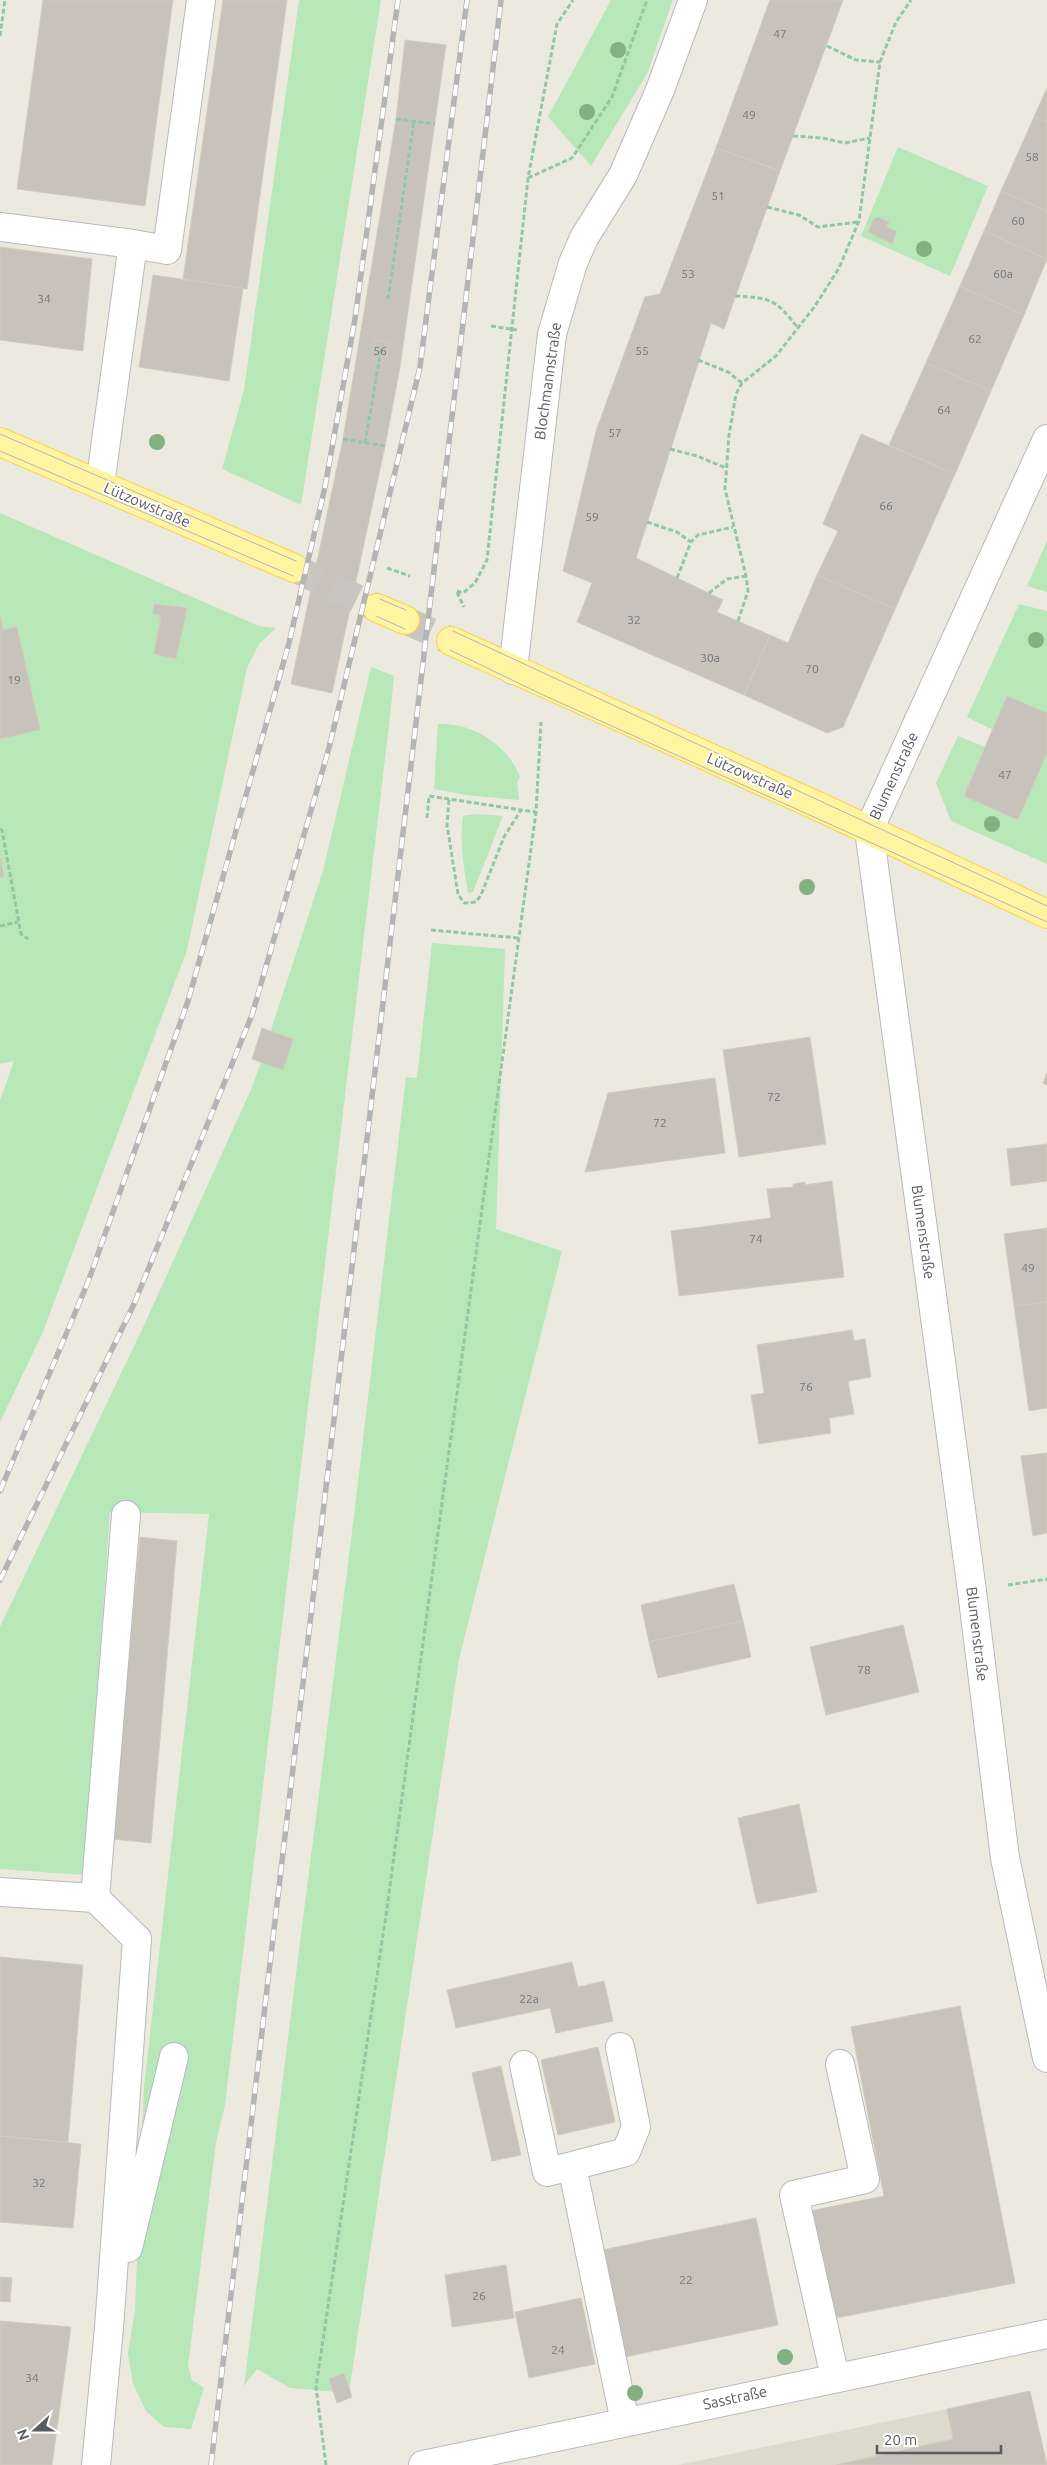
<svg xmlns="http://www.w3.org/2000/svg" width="1047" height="2465" viewBox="0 0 1047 2465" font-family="Ubuntu,sans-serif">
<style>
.education{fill:#dcd9cd}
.green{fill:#b8e7ba}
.building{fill:#c7c3bb;stroke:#d1ccbc}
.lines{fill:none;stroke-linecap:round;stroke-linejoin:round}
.major-tunnel{stroke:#c7c6bf;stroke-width:28;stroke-dasharray:28 14;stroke-linecap:butt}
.minor-casing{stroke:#b7b9bf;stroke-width:30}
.major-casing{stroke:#fcd247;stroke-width:30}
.path{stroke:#91c8a3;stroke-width:3;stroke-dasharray:5 2.5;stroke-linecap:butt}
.minor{stroke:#fff;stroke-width:28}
.major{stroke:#fff4a1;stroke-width:28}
.tram{stroke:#b3b4b4;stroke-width:1}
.rail-casing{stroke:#b3b4b4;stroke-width:5.5}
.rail{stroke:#fff;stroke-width:4;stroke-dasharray:11;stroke-linecap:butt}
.tree{fill:#83b181}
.labels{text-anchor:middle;stroke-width:4;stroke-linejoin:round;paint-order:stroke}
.number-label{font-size:12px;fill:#747578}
.street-label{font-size:15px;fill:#585b61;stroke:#fff}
</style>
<rect width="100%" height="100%" fill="#eceade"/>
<path class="education" d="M1030,2391L1047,2465H678L947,2409Z"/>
<path class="green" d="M299,0H381L301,505L222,469L244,390Z
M611,0H673L647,74L591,166L548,117Z
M898,147L988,186L950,276L861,236Z
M0,513L259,626L276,628L259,644L247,668L187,950L42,1334L0,1422V1100L14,1061L0,1064Z
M1047,541V592L1027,586Z
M1019,604L1047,611V713L1007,696L993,730L967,717Z
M371,667L394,676L390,717L225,2105L216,2142L188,2366L192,2380L204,2388L191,2429L164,2427L146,2411L133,2384L128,2354L135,2310L144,2087L209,1514L110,1512L84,1875L0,1869V1627L146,1321L253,1085L323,871Z
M438,724C473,722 508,745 520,777L517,782L519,800L466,795L434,789Z
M958,736L985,747L964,796L1018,820L1047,753V864L951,821L936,783Z
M476,814L503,816L473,892L468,893C464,868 459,841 463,816Z
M432,943L505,949L496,1229L562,1251L459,1659L349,2393L290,2388L257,2369L244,2386L353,1524L406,1077L417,1078Z"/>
<path class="building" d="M43,0H173L145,206L17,189Z
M223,0H287L247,289L183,279Z
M770,0H843L780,171L716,148Z
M405,40L446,45L400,367L385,446L332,693L291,684L343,439L396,119Z
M1047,88V122L1034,117Z
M1034,117L1047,122V211L1001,191Z
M716,148L780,171L724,329L711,323L636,558L723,600L717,612L770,635L744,695L577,622L592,583L563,571L596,431L645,297L660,294Z
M1001,191L1047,211V259L984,231Z
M877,217L889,222L886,227L897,231L892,244L868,232L873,220Z
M984,231L1047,259L1024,315L960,286Z
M0,247L92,259L83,351L0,340Z
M153,275L243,288L229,381L139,367Z
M960,286L1024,315L991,391L926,363Z
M374,340L389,342L387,361L372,359Z
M926,363L991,391L955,474L889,445Z
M861,434L955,474L895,609L817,575L838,531L823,524Z
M817,575L895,609L843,727L827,733L744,695L770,635L788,643Z
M154,604L187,608L176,659L154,654L161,616L153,614Z
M0,616L3,630L17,627L40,730L0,739Z
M1007,696L1047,713V753L1018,820L964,796Z
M0,857L4,877L0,878Z
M262,1028L293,1039L283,1070L252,1059Z
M810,1037L826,1144L739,1157L723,1050Z
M1047,1073V1085L1043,1083Z
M715,1078L725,1153L585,1172L608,1093Z
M1047,1144V1181L1011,1186L1007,1149Z
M832,1181L844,1277L679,1296L671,1231L771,1218L767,1189L793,1187V1184L805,1182V1185Z
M1047,1228V1302L1014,1306L1004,1234Z
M1047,1302V1408L1029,1411L1014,1306Z
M852,1330L854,1341L865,1339L871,1377L848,1381L854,1414L829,1418L831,1433L759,1444L751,1395L764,1393L757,1345Z
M1047,1453V1533L1033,1536L1021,1456Z
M140,1537L177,1541L151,1843L113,1839Z
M734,1584L743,1621L649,1642L641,1605Z
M743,1621L751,1657L658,1678L649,1642Z
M903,1625L919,1692L826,1715L810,1647Z
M799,1804L817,1892L757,1904L738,1818Z
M0,1957L83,1965L68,2142L0,2136Z
M572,1962L578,1987L604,1981L613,2021L556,2033L550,2008L456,2028L447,1990Z
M960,2006L1015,2283L831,2319L810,2211L884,2196L851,2027Z
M598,2047L615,2122L558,2135L541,2060Z
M501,2066L521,2155L492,2161L472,2073Z
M0,2136L81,2144L73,2228L0,2222Z
M756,2218L778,2325L620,2358L598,2251Z
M506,2265L514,2318L452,2327L445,2275Z
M0,2277L12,2278L10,2302L0,2301Z
M581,2298L595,2364L529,2378L515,2312Z
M0,2321L71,2327L52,2465H0Z
M344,2373L352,2397L337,2403L329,2379Z
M1030,2391L1047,2465H836L953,2439L947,2409Z"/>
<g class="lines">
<path class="major-tunnel" d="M294,568L377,608
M405,620L451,641"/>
<defs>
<path id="minor" d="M0,227L133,244L100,485
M133,244L167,250L201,0
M1047,439L869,830L972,1591L1005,1858L1047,2058
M513,670L552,334L573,263L584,238L623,175L660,90L693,0
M0,1892L95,1898
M524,2065L547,2172L572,2166L625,2422
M572,2166L626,2152L636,2127L620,2047
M128,2248L174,2057
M835,2377L794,2195L865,2179L840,2064
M96,2465L109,2328L137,1939L95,1898L126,1515
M423,2465L1047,2334"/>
<path id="major" d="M0,442L294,568
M377,608L405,620
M451,641L824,809L1047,914"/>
</defs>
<use href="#minor" class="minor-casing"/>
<use href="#major" class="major-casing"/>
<path class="path" d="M0,36L5,0
M827,46L856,60L880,62
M396,119L435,124
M793,136L822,138L845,143L870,138
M528,178L572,158L612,97L647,0
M767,207L799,215L818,227L858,222
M735,296C772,298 775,299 798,328
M388,299L414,121
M491,326L517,330
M698,360L728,372L742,383
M343,439L385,446
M365,443L381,350
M670,449L697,456L726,468
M647,522L677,532L691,542
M387,568L410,576
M677,578L691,542L698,535L733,527
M457,591L463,593L475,583L487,560L528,178L557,24L573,0
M457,592L464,607
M709,593L727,579L746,576
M738,621L748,591L746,576L725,489L729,435L736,394L742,383L776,356L815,306L839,268L859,221L880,62L896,22L911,0
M449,800L447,825L458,894L464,903L476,902L481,895L504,837L521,810L536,812
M427,818L429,796L521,810
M0,829L2,830L21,934L28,939
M0,926L18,922
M431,930L518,938
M1008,1585L1047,1579
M326,2465L316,2387L386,1915L536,812L541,722"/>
<use href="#minor" class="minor"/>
<use href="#major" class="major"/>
<path class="tram" d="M0,434L296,561
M0,451L293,576
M380,599L406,610
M376,616L405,629
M453,631L1047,906
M450,650L543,695L1047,922"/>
<defs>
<path id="rail" d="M0,1491L88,1282L188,1001L289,643L325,487L355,319L398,0
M0,1580L134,1304L252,1015L329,748L420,367L467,0
M211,2465L501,0"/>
</defs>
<use href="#rail" class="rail-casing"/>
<use href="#rail" class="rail"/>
</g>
<g class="tree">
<circle cx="618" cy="50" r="8"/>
<circle cx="587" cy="112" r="8"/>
<circle cx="924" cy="249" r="8"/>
<circle cx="157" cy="442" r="8"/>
<circle cx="1036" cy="640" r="8"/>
<circle cx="992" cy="824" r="8"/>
<circle cx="807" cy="887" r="8"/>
<circle cx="785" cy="2357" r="8"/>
<circle cx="635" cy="2393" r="8"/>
</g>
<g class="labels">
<g class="number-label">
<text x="780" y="38">47</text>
<text x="749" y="119">49</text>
<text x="1032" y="161">58</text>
<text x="718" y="200">51</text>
<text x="1018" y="225">60</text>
<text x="688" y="278">53</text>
<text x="1003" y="278">60a</text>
<text x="44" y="303">34</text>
<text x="975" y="343">62</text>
<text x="380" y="355">56</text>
<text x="642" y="355">55</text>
<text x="944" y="414">64</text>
<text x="615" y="437">57</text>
<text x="886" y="510">66</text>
<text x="592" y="521">59</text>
<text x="634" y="624">32</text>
<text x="710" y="662">30a</text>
<text x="812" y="673">70</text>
<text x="14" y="684">19</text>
<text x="1005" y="779">47</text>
<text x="774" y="1101">72</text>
<text x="660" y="1127">72</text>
<text x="756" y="1243">74</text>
<text x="1028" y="1272">49</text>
<text x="806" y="1391">76</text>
<text x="864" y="1674">78</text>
<text x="529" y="2003">22a</text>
<text x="39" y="2187">32</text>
<text x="686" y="2284">22</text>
<text x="479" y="2300">26</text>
<text x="558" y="2354">24</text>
<text x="32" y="2382">34</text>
</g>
<g class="street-label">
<text transform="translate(548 381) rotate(-82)" y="5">Blochmannstraße</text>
<text transform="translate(147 505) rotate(23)" y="5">Lützowstraße</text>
<text transform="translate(750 776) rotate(24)" y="5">Lützowstraße</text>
<text transform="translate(894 776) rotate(-65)" y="5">Blumenstraße</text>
<text transform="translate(923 1232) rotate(82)" y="5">Blumenstraße</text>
<text transform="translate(977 1634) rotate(83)" y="5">Blumenstraße</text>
<text transform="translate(735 2398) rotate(-12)" y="5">Sasstraße</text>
</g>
</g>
<g transform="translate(35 2430) rotate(249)" stroke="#ffffff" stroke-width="4" paint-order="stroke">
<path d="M0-4L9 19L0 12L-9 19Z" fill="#585b61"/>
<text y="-8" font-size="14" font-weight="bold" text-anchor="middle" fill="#585b61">N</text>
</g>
<path d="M877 2445v8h124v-8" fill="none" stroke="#585b61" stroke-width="2.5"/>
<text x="884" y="2445" font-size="15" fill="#585b61" stroke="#ffffff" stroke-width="4" paint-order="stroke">20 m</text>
</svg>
